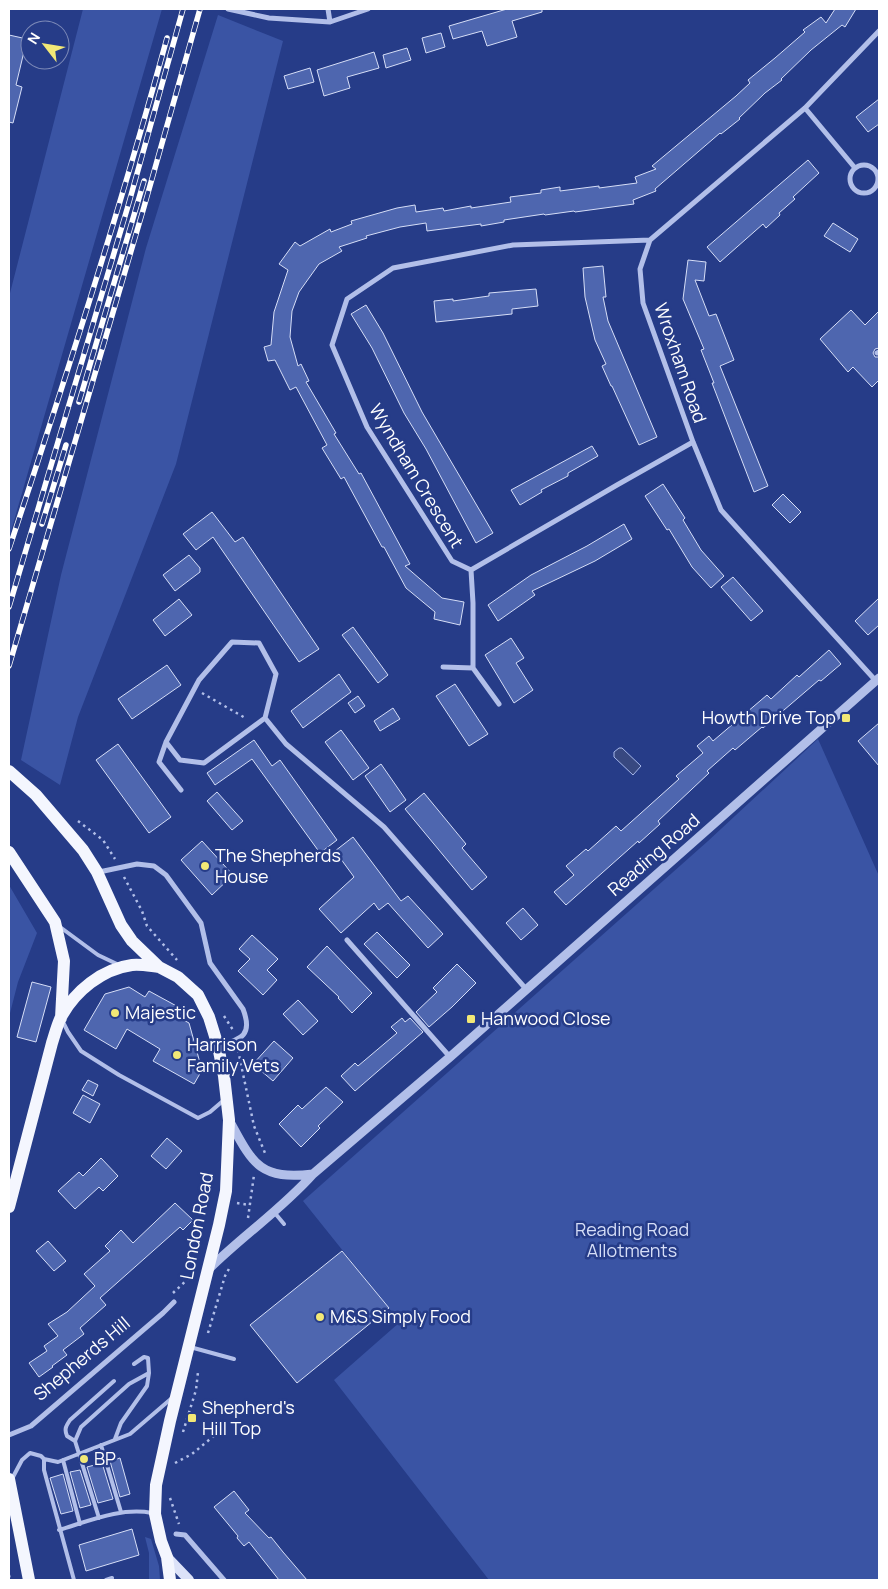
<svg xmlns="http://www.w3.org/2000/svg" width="888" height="1589" viewBox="0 0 888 1589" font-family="Manrope,sans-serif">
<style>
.green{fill:#3a54a4}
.water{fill:#384880;stroke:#a6b7e9}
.building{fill:#4e66af;stroke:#d6def7}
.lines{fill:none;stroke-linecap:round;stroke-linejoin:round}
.path{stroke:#b2bfe9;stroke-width:2.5;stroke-dasharray:2.5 4;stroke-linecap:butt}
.service{stroke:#b2bfe9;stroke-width:4}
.minor{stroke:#b2bfe9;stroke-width:5}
.tertiary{stroke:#b2bfe9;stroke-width:9}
.secondary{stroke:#dce2f8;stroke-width:10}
.primary{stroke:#f4f6fe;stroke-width:12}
.rail-casing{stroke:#fff;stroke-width:5.5}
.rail{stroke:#263c88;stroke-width:4;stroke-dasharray:11;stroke-linecap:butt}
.poi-dot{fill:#f2e876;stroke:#263c88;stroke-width:2}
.labels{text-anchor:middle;stroke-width:5;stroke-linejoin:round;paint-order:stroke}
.street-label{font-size:18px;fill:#fff;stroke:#263c88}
.poi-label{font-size:18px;fill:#fff;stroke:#263c88;text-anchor:start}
.park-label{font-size:18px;fill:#d6def7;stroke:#263c88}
</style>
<rect width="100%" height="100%" fill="#263c88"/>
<path class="green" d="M83,9H162L9,538V297Z
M218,15L283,41L176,464L78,717L60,785L21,760L61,575L146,248Z
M818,739L879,876V1580H489L334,1380L400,1322L303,1201L708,841Z
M9,885L37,933L18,982L9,1017Z
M145,1537L151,1539L159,1566L160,1580H149V1553Z"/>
<path class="water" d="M619,748H622L641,766L633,775L614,757V752Z"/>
<path class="building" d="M507,9H542V12L512,21L517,37L487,46L482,31L453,39L449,26Z
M835,9H856L845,27L842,25L811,50L781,79L782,80L765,93L739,118L740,119L721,134L720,133L655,189L656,191L633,200L634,204L575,212L574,211L545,215L544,214L504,220V222L481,226V224L427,231L426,223L400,227L366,236L367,238L339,247L342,251L319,264L299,292L292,311L290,337L298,366L301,364L309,381L306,382L336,433L334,434L359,474L361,473L410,564L405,566L442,598L464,602L460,625L434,619L435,612L406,588L384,547H382L344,477L341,479L322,448L327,445L296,387L290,390L275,360L268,361L264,347L271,345L274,312L288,270L279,264L295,242L300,246L330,229L331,232L352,224L351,221L397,208L415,205L416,212L443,208L444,211L471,206V208L511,202L510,197L541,193V190L560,187V191L599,186V188L637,183L635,177L656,169L652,166L736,96L750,83L748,80L775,58L805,32L803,30L821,17L826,23Z
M441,33L445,47L426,53L422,38Z
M9,35L27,39L16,85L22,87L13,123L9,122Z
M407,48L411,60L386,68L383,55Z
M374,52L379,68L347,77L350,88L324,96L317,70Z
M310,68L314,82L288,89L284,76Z
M879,99V124L868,132L856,117Z
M808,160L819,173L793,197L795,199L779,213L780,215L766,228L763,224L720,262L707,247Z
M833,223L858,239L850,252L824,236Z
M688,260L706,262L704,281L695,280L709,316L716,314L734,360L720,366L768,486L754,492L712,383H714L701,350L704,349L683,299Z
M603,266L606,297H603L608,321L657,437L639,445L612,386H611L602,366L606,364L595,340L585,297L583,268Z
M536,289L538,306L512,309V314L436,322L434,301L453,299V301L489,296V293Z
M366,305L383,333L422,412L493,533L476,543L426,449L404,413L372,348L351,314Z
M851,310L865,325L879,311V348L875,349L873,353L875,357H879V380L872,387L853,367L848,372L820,339Z
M592,446L598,456L568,473V476L541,490L542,492L520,505L511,490Z
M663,484L685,518L683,520L701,550L724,576L711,588L692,567L669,529L667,530L645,496Z
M783,494L801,512L790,523L772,505Z
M212,512L235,542L243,537L319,649L299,662L213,537L196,550L183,534Z
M624,524L632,539L595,561L532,591L535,595L498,621L488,605L531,575L587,546Z
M189,555L200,568V572L175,591L163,575Z
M733,577L763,611L751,621L721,587Z
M879,598V625L868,635L855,621Z
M179,599L192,615L165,636L153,620Z
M353,627L388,675L378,683L342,635Z
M511,638L524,658L516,663L533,690L514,703L485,655Z
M829,650L841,664L821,681L819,680L763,728L762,727L735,750L733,748L707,771L709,773L658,821L660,824L639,843L638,841L566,905L554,892L574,875L566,866L586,849L588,851L616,826L621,831L679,779L676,776L703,753L697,746L709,736L713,741L767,695L771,699L797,675L799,677Z
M167,665L181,685L132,719L118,699Z
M339,674L351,692L303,728L291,711Z
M455,684L488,734L469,746L436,696Z
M358,696L365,706L355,713L348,703Z
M393,708L400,719L380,731L374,721Z
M879,723V766L858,741Z
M341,730L369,768L353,780L325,742Z
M254,740L272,766L280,760L337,840L320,853L252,759L215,785L207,773Z
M118,744L171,817L149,833L96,760Z
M381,764L406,800L390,812L365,776Z
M217,792L243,821L232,830L207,801Z
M424,793L466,844L462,848L487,877L472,890L405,809Z
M353,837L401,901L408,896L443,934L428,948L388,903L379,910L374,903L341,933L319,909L354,877L335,851Z
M202,841L233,875L212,895L181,860Z
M523,908L538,925L521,940L506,923Z
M377,932L410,965L397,978L364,944Z
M252,935L278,959L267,970L277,980L263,995L238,971L250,959L239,949Z
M327,946L372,993L352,1013L338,998L339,997L307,967Z
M457,964L476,983L452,1007L429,1027L416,1012L437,992L433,988Z
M32,982L51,987L36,1042L17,1037Z
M129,987L145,997L149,991L182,1009L178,1017L189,1023L202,1070L194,1084L153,1061L160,1049L127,1029L116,1049L84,1030L105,994Z
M298,1000L318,1021L303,1035L283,1014Z
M402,1018L405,1022L410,1018L423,1032L355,1091L341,1076L355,1063L358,1066L397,1033L391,1027Z
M274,1041L293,1058L273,1081L253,1064Z
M88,1080L98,1085L93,1096L82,1090Z
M326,1087L343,1102L318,1126L320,1128L301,1147L279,1124L298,1105L302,1109Z
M83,1095L100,1104L90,1123L73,1113Z
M167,1138L182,1151L166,1169L151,1156Z
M101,1158L118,1176L103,1191L99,1187L75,1209L58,1191L79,1172L83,1176Z
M175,1203L193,1220L183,1230L180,1227L100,1298L106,1305L80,1328L84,1334L63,1350L67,1355L52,1366L53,1367L39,1377L29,1363L47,1351L44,1346L58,1336L48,1324L67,1312L95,1286L84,1274L110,1251L105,1246L121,1230L133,1243Z
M48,1241L66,1261L54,1271L36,1251Z
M342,1251L389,1308L297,1383L250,1325Z
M120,1458L130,1494L120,1497L110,1461Z
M102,1463L113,1499L98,1503L87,1467Z
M80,1470L91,1505L80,1508L70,1472Z
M63,1474L73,1511L61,1514L50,1478Z
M234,1491L249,1510L245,1513L269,1538L271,1537L283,1552L307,1580H279L249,1542L244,1546L237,1538L238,1536L214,1507Z
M132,1529L139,1555L86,1571L79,1545Z"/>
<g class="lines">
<path class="path" d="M202,693L247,719
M78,821L103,840L115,859
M124,877L142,911L147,926L177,960
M224,1016L233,1030
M238,1050L254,1126L265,1153
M237,1203L249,1205
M248,1218L254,1175
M173,1293L191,1276
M208,1333L225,1276L230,1267
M183,1432L196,1390L198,1372
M175,1463L192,1454L215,1435
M170,1498L179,1524
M9,1575L10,1580"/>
<path class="service" d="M60,927L98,955L119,965
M62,1020L68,1032L81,1051L119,1075L198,1118L210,1112L224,1100
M274,1212L284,1224
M190,1347L234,1359
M134,1364L144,1357L148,1358L149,1373
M75,1441L67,1436C64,1429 66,1426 70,1420L114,1381
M101,1445L121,1512
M44,1459V1470L74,1580
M63,1460L80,1524
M13,1477L22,1460L30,1453L41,1456L44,1459L58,1462L130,1434L172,1398
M99,1518L75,1441L81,1427L129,1384L149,1373L147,1386L121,1423L115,1439
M59,1530C89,1521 121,1507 152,1513
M106,1580L112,1578"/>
<path class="minor" d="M228,9L269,18L330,22L368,9
M328,9L330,22
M805,108L855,168
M850 179a14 14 0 1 1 28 0a14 14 0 1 1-28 0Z
M650,240L513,245L393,268L347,299L332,345L367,427L452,561L471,570L617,485L693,442
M877,353L879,352
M471,570L473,603V668L499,704
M232,642L259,643L276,674L265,718L204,763L180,760L166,742L199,680Z
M443,667L473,668
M876,681L721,510L693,442L643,303L640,269L650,240L805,108L879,31
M265,718L286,744L384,827L526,989
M166,742L159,762L181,790
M99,872L137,864L154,866L166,875L201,923L210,963L243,1009C253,1035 242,1039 219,1046
M347,940L450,1057
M9,1435L31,1426L163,1313L174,1302
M176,1534L185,1535L224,1580"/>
<path class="tertiary" d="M229,1120C253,1164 259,1180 313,1174
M208,1270C242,1236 281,1210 313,1174L450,1057L879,678"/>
<path class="secondary" d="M167,1557L189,1580"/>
<path class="primary" d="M9,771L36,795L83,850L97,872L121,925L132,941L159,967L178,977L198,995L209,1017L218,1046L224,1076L229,1120L226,1191L219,1225L170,1421L156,1485L155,1514L161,1541L167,1557L170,1580
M9,852L55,922L64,961L61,1018
M9,1207L52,1043C55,1034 57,1025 61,1017C75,991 102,969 132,965C141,964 150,966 159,967
M9,1479L29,1580"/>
<defs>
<path id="rail" d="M79,402L144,181
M42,524L66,445
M9,549C65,380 120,210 167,38
M9,607L128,206L183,9
M9,666L144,207L200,9"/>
</defs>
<use href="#rail" class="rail-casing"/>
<use href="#rail" class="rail"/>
</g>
<g class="poi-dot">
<rect x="841" y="713" width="10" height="10" rx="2.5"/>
<circle cx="205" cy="866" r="5"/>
<circle cx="115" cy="1013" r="5"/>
<rect x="466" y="1014" width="10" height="10" rx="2.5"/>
<circle cx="177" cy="1055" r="5"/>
<circle cx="320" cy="1317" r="5"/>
<rect x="187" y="1413" width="10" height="10" rx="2.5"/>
<circle cx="84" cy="1459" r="5"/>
</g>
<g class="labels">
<g class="street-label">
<text transform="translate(680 363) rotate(71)" y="6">Wroxham Road</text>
<text transform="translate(416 476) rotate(59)" y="6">Wyndham Crescent</text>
<text transform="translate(654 855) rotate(-41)" y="6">Reading Road</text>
<text transform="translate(197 1226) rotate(-79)" y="6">London Road</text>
<text transform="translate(82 1359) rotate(-40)" y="6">Shepherds Hill</text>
</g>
<g class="poi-label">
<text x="836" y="724" text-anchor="end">Howth Drive Top</text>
<text x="215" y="862">The Shepherds<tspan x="215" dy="21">House</tspan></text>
<text x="125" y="1019">Majestic</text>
<text x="481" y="1025">Hanwood Close</text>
<text x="187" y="1051">Harrison<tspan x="187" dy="21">Family Vets</tspan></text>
<text x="330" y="1323">M&amp;S Simply Food</text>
<text x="202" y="1414">Shepherd's<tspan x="202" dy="21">Hill Top</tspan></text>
<text x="94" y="1465">BP</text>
</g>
<g class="park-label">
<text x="632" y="1236">Reading Road<tspan x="632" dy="21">Allotments</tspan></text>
</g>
</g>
<rect width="888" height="1589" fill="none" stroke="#ffffff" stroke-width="20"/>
<g transform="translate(45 45) rotate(301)"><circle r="24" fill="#263c88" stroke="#7d8ab8"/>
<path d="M0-4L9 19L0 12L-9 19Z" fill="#f2e876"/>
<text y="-8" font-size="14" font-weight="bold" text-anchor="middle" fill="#ffffff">N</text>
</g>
</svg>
